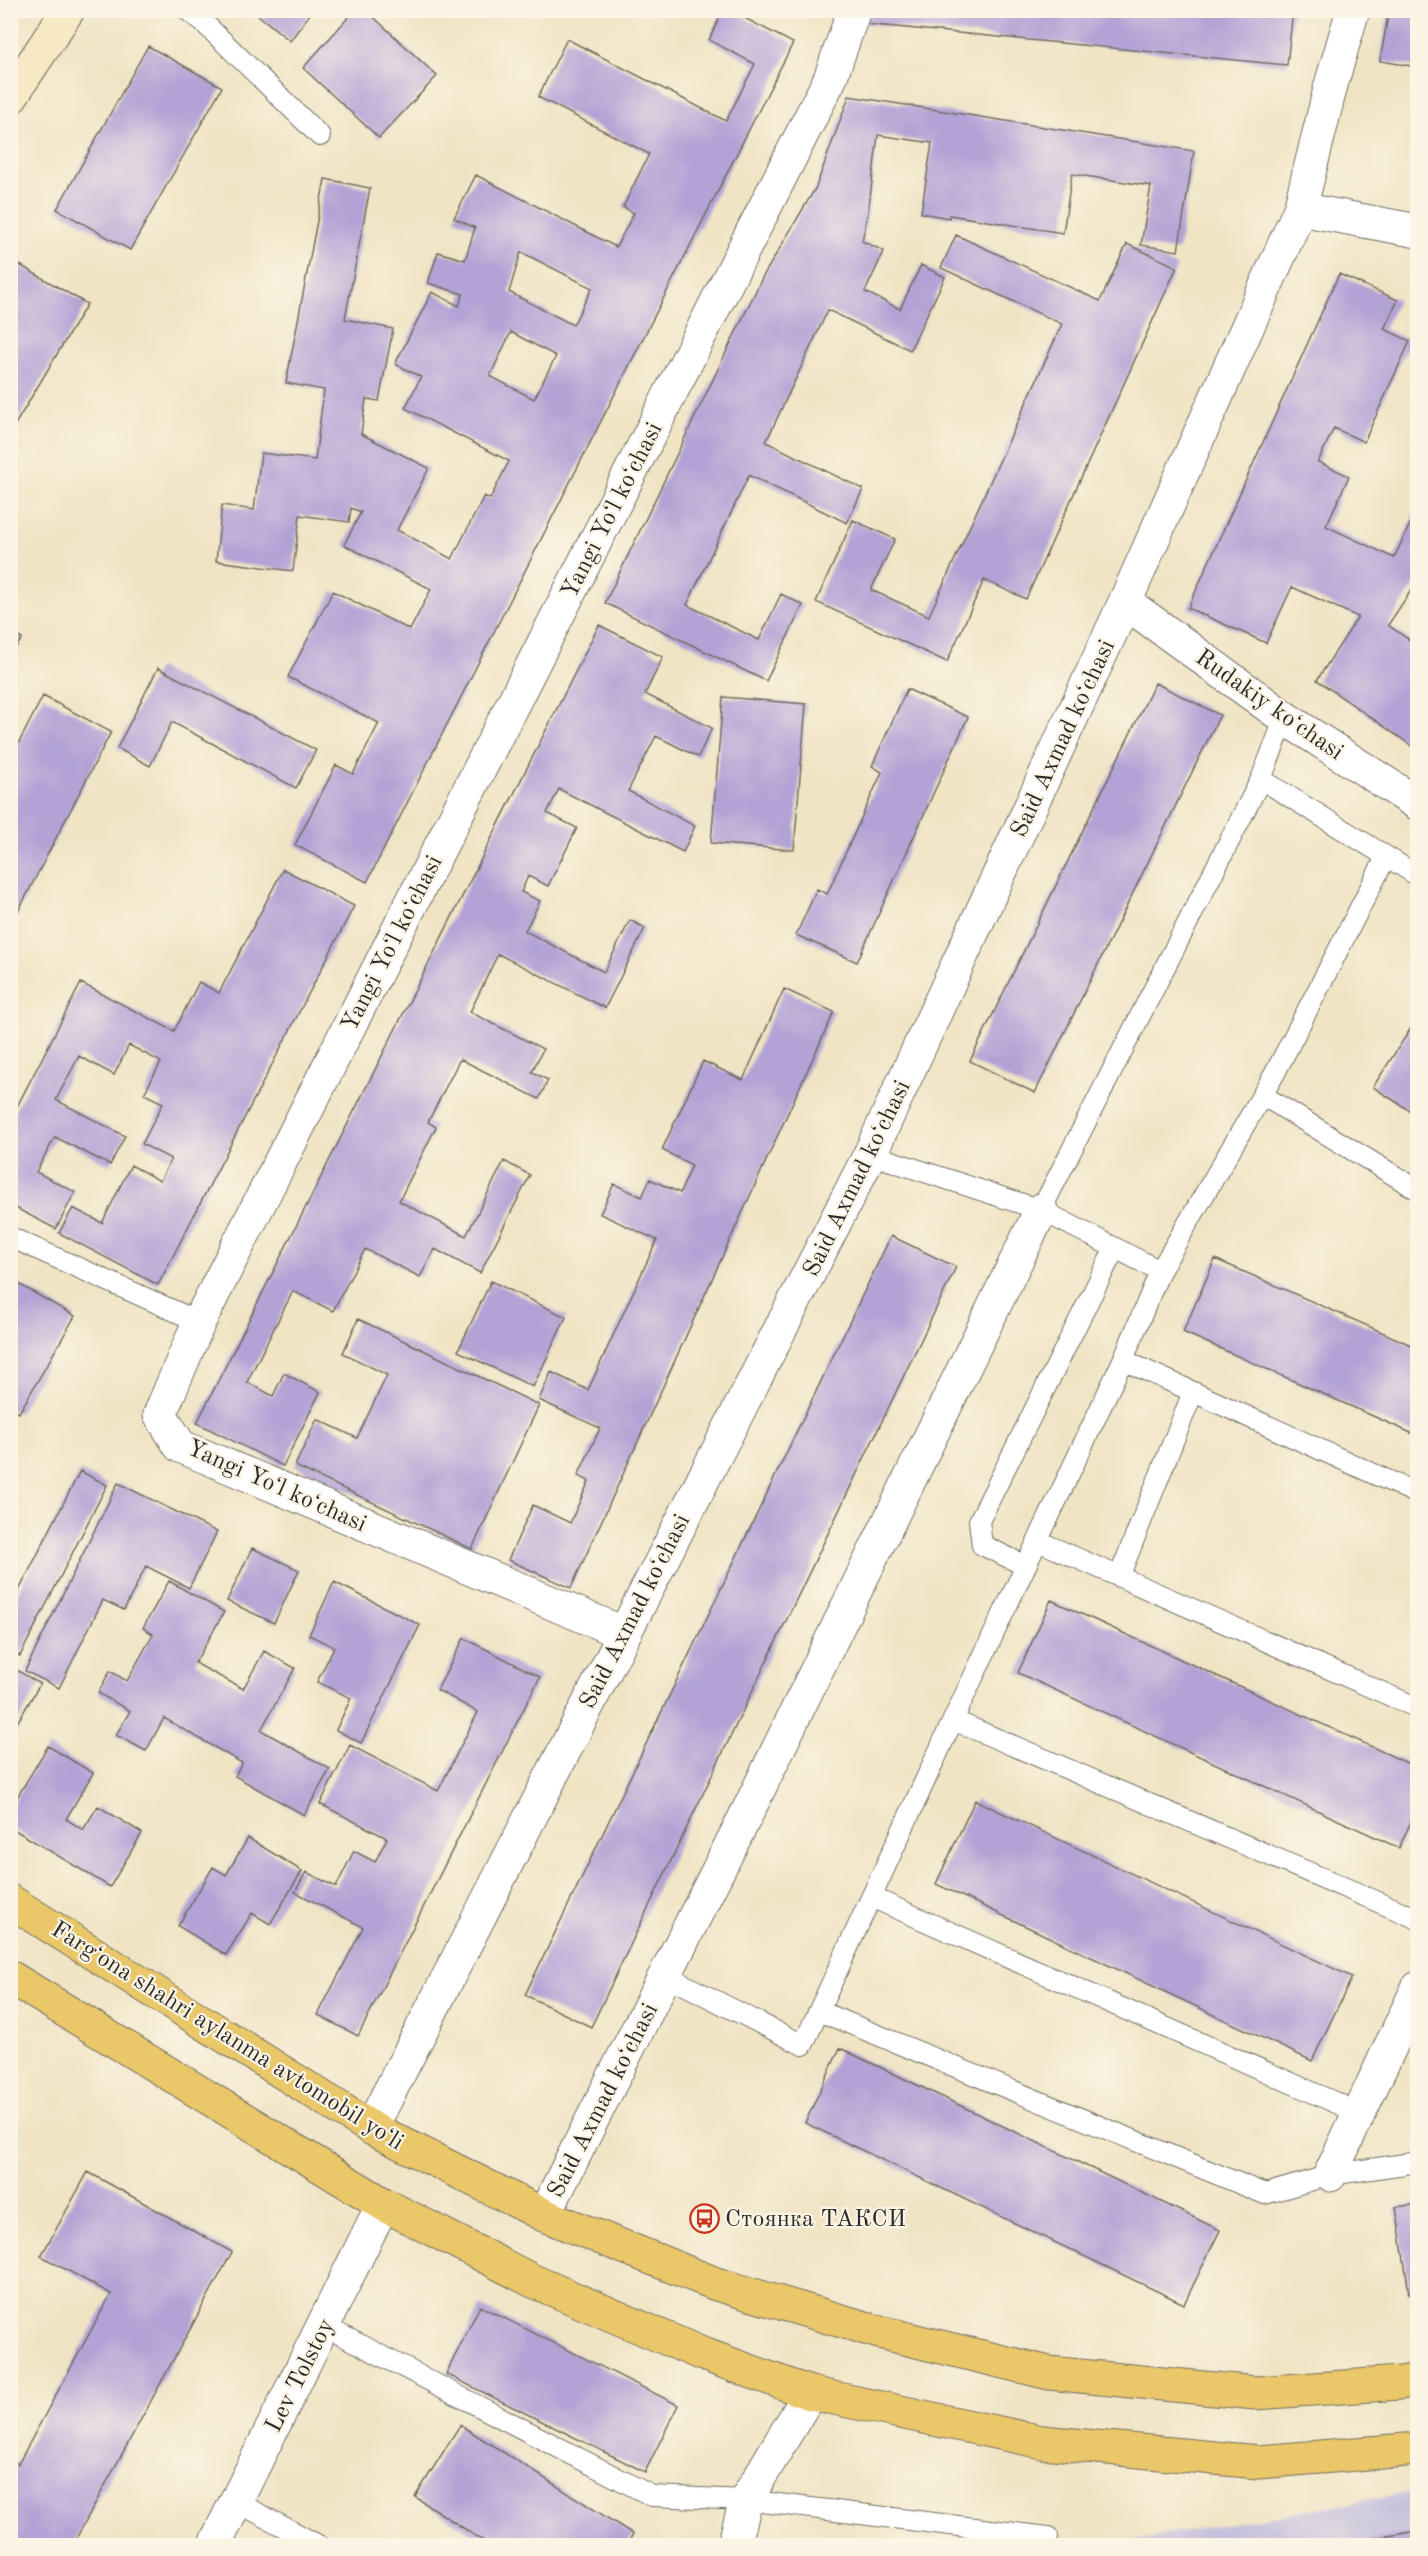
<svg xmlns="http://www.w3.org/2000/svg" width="1428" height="2556" viewBox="0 0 1428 2556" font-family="'Old Standard TT',serif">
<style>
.industrial{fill:#c5c0db}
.building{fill:#b2a2d5;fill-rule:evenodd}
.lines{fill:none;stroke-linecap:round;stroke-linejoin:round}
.service-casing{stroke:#706c61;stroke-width:22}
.minor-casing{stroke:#706c61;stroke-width:35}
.secondary-casing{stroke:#706c61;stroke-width:35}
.trunk-casing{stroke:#706c61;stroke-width:35}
.service{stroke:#fff;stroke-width:20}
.minor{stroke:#fff;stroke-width:33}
.secondary{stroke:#f7e9c3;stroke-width:33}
.trunk{stroke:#eac769;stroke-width:33}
.labels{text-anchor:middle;stroke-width:4.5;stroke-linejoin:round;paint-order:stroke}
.street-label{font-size:24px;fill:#2b2b2b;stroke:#fcf5e5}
.poi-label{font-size:24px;fill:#2b2b2b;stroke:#fcf5e5;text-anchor:start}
</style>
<rect width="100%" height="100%" fill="#fcf5e5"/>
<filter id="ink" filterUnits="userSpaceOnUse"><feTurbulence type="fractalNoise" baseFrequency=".0167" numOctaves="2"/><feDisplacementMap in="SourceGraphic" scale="12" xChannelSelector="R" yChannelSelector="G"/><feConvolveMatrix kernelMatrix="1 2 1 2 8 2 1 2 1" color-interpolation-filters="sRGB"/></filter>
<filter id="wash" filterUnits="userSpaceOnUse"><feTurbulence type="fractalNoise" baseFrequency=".008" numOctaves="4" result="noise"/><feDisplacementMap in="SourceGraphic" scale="24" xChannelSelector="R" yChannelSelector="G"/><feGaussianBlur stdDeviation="1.35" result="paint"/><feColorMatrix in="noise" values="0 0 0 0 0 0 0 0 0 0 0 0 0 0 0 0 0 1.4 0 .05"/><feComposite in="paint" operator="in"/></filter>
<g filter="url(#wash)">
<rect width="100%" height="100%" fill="#f0e4c5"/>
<path class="industrial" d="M1417,2491V2545H1106Z"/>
<g id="blocks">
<path class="building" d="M252,10H313L290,41Z
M355,10H366L437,76L379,138L303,68Z
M723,10H729L793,43L367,882L295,845L336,765L353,774L379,723L288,677L333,591L410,630L431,589L344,545L361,512L351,508L349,522L300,515L293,571L216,561L222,505L254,510L261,453L315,460L324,390L286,383L325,179L370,188L345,319L393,329L379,401L366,399L361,434L429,468L397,530L452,559L484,496L490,499L509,461L405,408L421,377L395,364L432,292L459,306L463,294L428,283L438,252L465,260L475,228L454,218L476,175L616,247L634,213L623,207L649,154L538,97L567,39L726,121L755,64L709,40ZM521,252L592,288L573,325L509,292ZM511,332L556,356L534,399L490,376Z
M867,10H1293L1287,65L865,24Z
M1389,10H1418V67L1380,61Z
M148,46L222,87L130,250L57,209Z
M849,96L1194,151L1178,251L1141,245L1151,186L1072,174L1063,233L949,215V218L921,213L932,143L878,135L868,213L862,241L884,251L865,292L900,309L921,265L945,277L910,350L828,310L766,442L863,489L847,523L749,475L687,605L759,640L781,594L803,605L766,681L605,603L762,278L816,187Z
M956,235L1100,301L1127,244L1177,267L1026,599L984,580L947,662L816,602L853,520L895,539L871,590L929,616L1062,324L941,268Z
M13,261L87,304L10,433V266Z
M1339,274L1398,300L1384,329L1410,341L1364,442L1334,428L1318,462L1349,476L1326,526L1394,558L1418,507V580L1388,625L1418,646V750L1317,680L1358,617L1292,587L1266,643L1188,608Z
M599,625L663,657L645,694L712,728L698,757L656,736L628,791L695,826L683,852L559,789L547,813L577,828L548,886L528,876L521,892L540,901L525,931L604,972L630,920L645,928L605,1008L498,954L470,1012L543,1049L532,1072L548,1080L539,1099L460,1059L428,1122L436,1127L399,1201L466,1236L504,1161L530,1175L480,1273L435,1249L420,1277L365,1249L333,1311L293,1291L247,1382L273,1396L284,1373L320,1392L283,1466L197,1423Z
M10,632L22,639L10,655Z
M158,668L316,750L296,788L172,722L150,766L117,748Z
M1155,683L1220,715L1035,1093L970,1061Z
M907,689L968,717L857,962L796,935L817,889L827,894L882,772L872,766Z
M43,696L111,732L10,927V760Z
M723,697L806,704L794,850L711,843Z
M283,869L354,906L158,1285L59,1233L73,1208L102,1223L131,1165L160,1181L171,1159L142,1144L163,1103L144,1094L161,1062L129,1045L114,1075L79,1056L56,1100L125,1136L110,1165L55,1137L36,1172L75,1192L56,1229L10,1205V1120L81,983L174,1031L199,982L219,993Z
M784,989L834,1012L571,1588L508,1560L533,1505L570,1523L589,1481L578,1476L600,1428L539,1400L551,1372L588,1390L657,1240L600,1214L614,1184L642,1197L650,1179L680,1193L692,1165L662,1150L703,1061L743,1080Z
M1418,1017V1116L1373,1087Z
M891,1236L956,1267L591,2027L525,1995Z
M1215,1259L1418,1348V1436L1183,1332Z
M10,1279L75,1316L19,1413L10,1409Z
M491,1281L566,1317L533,1387L458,1351Z
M358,1319L539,1405L472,1549L295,1466L317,1419L357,1438L387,1375L343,1353Z
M80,1471L107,1485L20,1656L10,1651V1608Z
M118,1483L217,1532L189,1588L146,1566L124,1610L103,1600L59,1688L25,1671Z
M252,1548L299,1570L274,1623L227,1601Z
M169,1581L224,1612L195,1663L243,1689L264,1651L295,1668L261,1730L330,1769L304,1815L235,1776L242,1763L164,1718L146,1751L116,1735L130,1711L98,1693L110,1671L127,1681L153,1634L143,1628Z
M334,1582L420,1625L361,1743L336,1730L351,1698L317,1682L334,1647L309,1635Z
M1051,1600L1418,1768V1806L1399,1848L1018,1673Z
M464,1638L540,1677L358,2036L318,2015L363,1927L295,1892L306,1872L336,1887L354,1851L375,1862L387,1838L320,1804L350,1745L438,1791L478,1712L437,1690Z
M10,1666L40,1684L10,1735Z
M48,1746L93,1773L66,1819L83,1830L98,1806L142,1833L110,1887L10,1827V1809Z
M975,1800L1352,1977L1312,2061L936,1884Z
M248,1838L302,1871L270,1924L252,1913L226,1955L178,1926L213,1867L226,1875Z
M840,2048L1220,2230L1184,2304L805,2123Z
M88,2172L232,2252L72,2546H10V2459L18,2464L111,2294L41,2256Z
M1418,2204V2292L1409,2293L1396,2207Z
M480,2306L678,2405L645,2472L446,2374Z
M460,2425L633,2534L626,2546H491L415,2497Z
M1418,2531V2546H1344V2544Z"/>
</g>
</g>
<g filter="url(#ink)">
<use href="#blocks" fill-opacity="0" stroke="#706c61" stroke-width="1.5"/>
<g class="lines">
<defs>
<path id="service" d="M187,10L201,20L320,136
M1261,779L1418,876
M1262,1095L1418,1190
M870,1154L1041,1210L1160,1271L1275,1073L1386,857
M1041,1210L1261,779L1285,718
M10,1237L199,1322
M1123,1360L1418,1494
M1038,1541L1418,1708
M1026,1566L982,1545L979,1521L1115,1248
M1119,1577L1193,1392
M953,1720L1418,1919
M871,1897L1359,2113
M665,1975L803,2045L953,1720L1123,1360L1160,1271
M819,2011L1265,2194L1330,2175L1418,2162
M324,2326L652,2496L746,2500L1048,2537
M235,2501L320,2546"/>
<path id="minor" d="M1300,209L1418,231
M1125,602L1285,718L1418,804
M623,1633L180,1446L160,1414L199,1322L830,79L854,10
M371,2128L870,1154L1125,602L1300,209L1331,85L1353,10
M1330,2175L1418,1988
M544,2215L747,1813L1041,1210
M214,2546L383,2204
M734,2546L746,2500L810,2393"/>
<path id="secondary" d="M10,98L68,10"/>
<path id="trunk" d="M10,1901L371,2128L544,2215L716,2284L879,2332L1049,2373L1256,2393L1400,2383L1418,2380
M10,1977L383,2204L533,2281L700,2353L810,2393L1042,2442L1258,2462L1418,2449"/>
</defs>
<use href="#service" class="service-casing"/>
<use href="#minor" class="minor-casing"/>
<use href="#secondary" class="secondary-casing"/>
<use href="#trunk" class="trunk-casing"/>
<use href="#service" class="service"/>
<use href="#minor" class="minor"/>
<use href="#secondary" class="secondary"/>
<use href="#trunk" class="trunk"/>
</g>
</g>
<defs>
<symbol id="bus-ring" viewBox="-11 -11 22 22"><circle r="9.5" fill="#fcf5e5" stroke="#c8321e" stroke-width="1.5"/><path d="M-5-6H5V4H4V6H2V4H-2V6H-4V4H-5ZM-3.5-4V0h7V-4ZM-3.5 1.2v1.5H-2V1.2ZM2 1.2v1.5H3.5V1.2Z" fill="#c8321e"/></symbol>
</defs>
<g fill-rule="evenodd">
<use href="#bus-ring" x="688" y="2202" width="33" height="33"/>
</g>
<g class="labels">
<g class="street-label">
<text transform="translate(611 510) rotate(-63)" y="8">Yangi Yoʻl koʻchasi</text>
<text transform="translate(1270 704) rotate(35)" y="8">Rudakiy koʻchasi</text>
<text transform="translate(1062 738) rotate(-65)" y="8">Said Axmad koʻchasi</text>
<text transform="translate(391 943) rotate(-63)" y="8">Yangi Yoʻl koʻchasi</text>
<text transform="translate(856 1178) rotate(-64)" y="8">Said Axmad koʻchasi</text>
<text transform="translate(277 1485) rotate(24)" y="8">Yangi Yoʻl koʻchasi</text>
<text transform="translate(634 1611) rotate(-63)" y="8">Said Axmad koʻchasi</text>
<text transform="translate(228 2035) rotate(32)" y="8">Fargʻona shahri aylanma avtomobil yoʻli</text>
<text transform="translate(602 2100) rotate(-63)" y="8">Said Axmad koʻchasi</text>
<text transform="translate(299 2375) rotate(-63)" y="8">Lev Tolstoy</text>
</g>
<g class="poi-label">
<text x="725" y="2226">Стоянка ТАКСИ</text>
</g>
</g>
<rect width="1428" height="2556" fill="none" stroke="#fcf5e5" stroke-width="36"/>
</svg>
